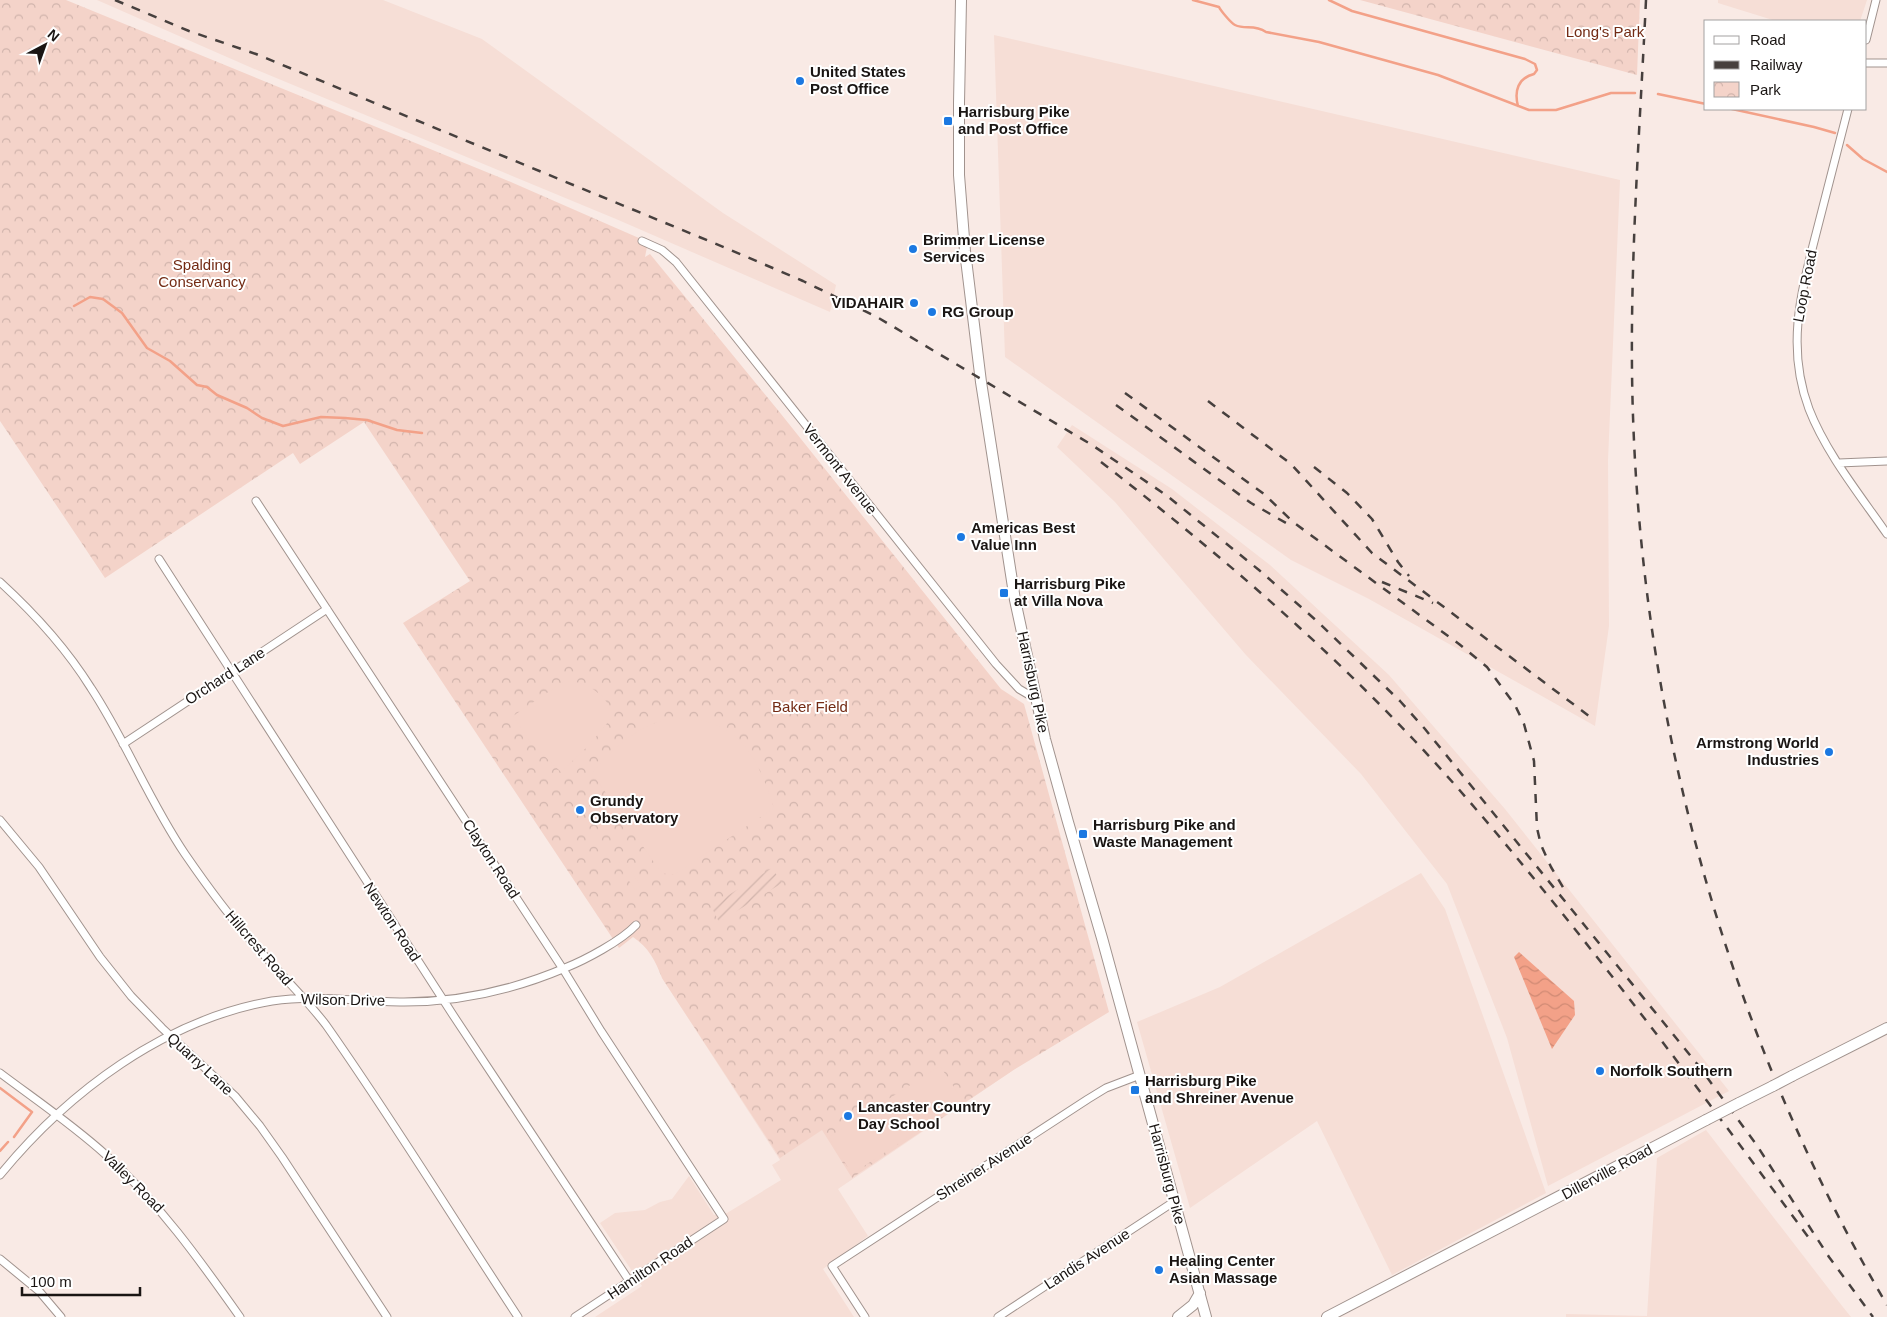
<svg xmlns="http://www.w3.org/2000/svg" width="1887" height="1317" viewBox="0 0 1887 1317" font-family="Arial,sans-serif">
<style>
.built{fill:#f6ded6}
.park{fill:url(#park-crowns)}
.garden{fill:url(#garden-furrows)}
.pitch{fill:#f4d3c9}
.water{fill:url(#water-waves)}
.lines{fill:none;stroke-linecap:round;stroke-linejoin:round}
.stream{stroke:#f3a188;stroke-width:2.5}
.street-casing{stroke:#a1938e;stroke-width:9}
.primary-casing{stroke:#a1938e;stroke-width:12}
.street{stroke:#fff;stroke-width:7}
.primary{stroke:#fff;stroke-width:10}
.rail{stroke:#47403e;stroke-width:2.5;stroke-dasharray:9 9;stroke-linecap:butt}
.primary-bridge-casing{stroke:#a1938e;stroke-width:12;stroke-linecap:butt}
.primary-bridge{stroke:#fff;stroke-width:10}
.poi-dot{fill:#1b78e1;stroke:#fff;stroke-width:2}
.labels{text-anchor:middle;stroke-width:4;stroke-linejoin:round;paint-order:stroke}
.park-label{font-size:15px;fill:#732b14;stroke:#fff}
.poi-label{font-size:15px;font-weight:bold;fill:#1a1513;stroke:#fff;text-anchor:start}
.street-label{font-size:15px;fill:#1a1513;stroke:#fff}
</style>
<defs>
<pattern id="park-crowns" width="20" height="18" patternUnits="userSpaceOnUse" patternTransform="scale(1.25)"><rect width="20" height="18" fill="#f4d3c9"/><path d="M2 6a3 3 0 1 1 6 0M12 15a3 3 0 1 1 6 0" fill="none" stroke="#d1b4ac"/></pattern>
<pattern id="garden-furrows" width="10" height="10" patternUnits="userSpaceOnUse" patternTransform="scale(1.25)"><rect width="10" height="10" fill="#f4d3c9"/><path d="M-1 1l2-2M0 10L10 0M9 11l2-2" fill="none" stroke="#d1b4ac"/></pattern>
<pattern id="water-waves" width="16" height="10" patternUnits="userSpaceOnUse" patternTransform="scale(1.25)"><rect width="16" height="10" fill="#f3a188"/><path d="M0 5q4-4 8 0t8 0" fill="none" stroke="#d08a74"/></pattern>
</defs>
<rect width="100%" height="100%" fill="#f9eae5"/>
<path class="built" d="M97,0H383L482,39L723,213L836,285L830,312L616,219L252,68Z
M1718,0H1867L1860,21H1776L1718,3Z
M994,35L1620,180L1608,460L1609,626L1595,726L1369,599L1291,560L1005,357Z
M1072,425L1172,489L1270,565L1389,675L1505,809L1729,1091L1548,1186L1507,1038L1447,884L1361,774L1246,655L1115,502L1057,447Z
M1421,873L1445,909L1546,1193L1392,1275L1317,1121L1190,1208L1137,1022L1220,987Z
M662,978L1012,1071L838,1189L868,1236L823,1269L854,1317H595L642,1286L600,1223L615,1213L645,1210L660,1202L672,1199L689,1176L714,1215L727,1213L781,1180L772,1165L780,1160Z
M1706,1130L1839,1302L1851,1317H1566V1314L1647,1316L1657,1158Z"/>
<path class="park" d="M0,0H66L506,180L648,242L645,257L650,254L777,409L1001,689L1024,704L1109,1012L1012,1071L852,1178L822,1130L780,1158L662,978C655,960 649,948 633,937L619,948L403,623L470,581L364,422L300,464L293,453L105,578L0,421Z
M1360,0H1640L1637,75Z"/>
<path class="garden" d="M772,868L782,883L719,922L711,906Z"/>
<path class="pitch" d="M570,681C590,684 608,696 613,716L590,744L561,772L531,743L513,716L563,682Z
M674,718C738,717 756,753 774,808L675,874C667,875 662,874 658,868L592,773C615,747 638,724 674,718Z
M623,860L641,886L635,890L618,864Z
M940,1066L963,1101L852,1174L829,1137Z"/>
<path class="water" d="M1519,952L1574,1001L1575,1015L1552,1049L1514,957Z"/>
<g class="lines">
<path class="stream" d="M1193,0L1219,7C1221,11 1231,23 1235,25C1245,30 1254,24 1266,32L1319,42L1438,75L1529,110H1556L1611,93H1635
M1329,0L1352,11L1525,59L1535,64L1537,70L1534,74C1518,78 1514,91 1518,106
M1658,94L1706,104
M1732,109L1814,127L1835,133
M1847,145L1863,159L1887,172
M74,306L90,297L103,299L122,313L147,348L170,361L197,385L207,387L217,395L247,408L262,418L283,426L321,417L345,418L367,420L397,430L422,433
M0,1088L32,1112L14,1137
M0,1151L8,1142"/>
<defs>
<path id="street" d="M1866,40L1876,0
M1866,63H1887
M1848,109C1838,148 1828,187 1818,226C1802,289 1785,345 1809,409C1826,453 1860,495 1887,534
M642,241L662,250L676,262L996,664L1019,689L1036,699
M1839,463L1887,461
M256,501L563,969L601,1031L724,1219L575,1317
M159,559L453,1015L630,1282
M0,582C35,614 66,648 91,688C126,741 149,801 185,854C209,889 234,923 263,954C284,978 307,1000 326,1025C393,1120 454,1220 518,1317
M123,744L327,609
M0,820L39,867L100,957L131,996L162,1028L235,1096L260,1126L282,1157L387,1317
M0,1073C36,1100 73,1125 106,1155C159,1203 199,1259 240,1317
M0,1175C68,1092 164,1020 272,1001C316,994 360,1002 404,1002C461,1002 513,990 565,968C585,960 621,941 636,925
M0,1259L39,1291L61,1317
M865,1317L832,1266L1088,1099L1106,1088L1140,1075
M998,1317L1175,1201"/>
<path id="primary" d="M961,0L959,103V175L965,251L981,382L1015,600L1045,739L1068,822L1102,938L1206,1317
M1792,1076L1887,1028
M1739,1103L1773,1086
M1178,1317L1193,1305L1200,1293
M1327,1317L1706,1120"/>
</defs>
<use href="#street" class="street-casing"/>
<use href="#primary" class="primary-casing"/>
<use href="#street" class="street"/>
<use href="#primary" class="primary"/>
<path class="rail" d="M115,0L189,31L256,54L726,248L803,281L877,317L1092,445L1166,495L1259,570L1318,622L1400,701L1425,729L1698,1065L1756,1144L1829,1257L1873,1317
M1646,0C1639,147 1627,294 1634,441C1648,744 1733,1042 1887,1305
M1125,393L1264,494L1293,522L1459,644L1487,667L1515,705L1524,724L1534,761L1537,828L1541,845L1551,867L1567,894
M1208,401L1291,464L1372,553L1589,716
M1116,405L1251,503L1293,527
M1101,462C1212,548 1318,638 1414,740C1466,795 1514,854 1562,913C1647,1019 1728,1129 1809,1238
M1314,467L1347,493L1372,519L1398,562L1409,576
M1382,582L1433,603"/>
<defs>
<path id="primary-bridge" d="M1773,1086L1792,1076
M1706,1120L1739,1103"/>
</defs>
<use href="#primary-bridge" class="primary-bridge-casing"/>
<use href="#primary-bridge" class="primary-bridge"/>
</g>
<g class="poi-dot">
<circle cx="800" cy="81" r="5"/>
<rect x="943" y="116" width="10" height="10" rx="2.5"/>
<circle cx="913" cy="249" r="5"/>
<circle cx="914" cy="303" r="5"/>
<circle cx="932" cy="312" r="5"/>
<circle cx="961" cy="537" r="5"/>
<rect x="999" y="588" width="10" height="10" rx="2.5"/>
<circle cx="1829" cy="752" r="5"/>
<circle cx="580" cy="810" r="5"/>
<rect x="1078" y="829" width="10" height="10" rx="2.5"/>
<circle cx="1600" cy="1071" r="5"/>
<rect x="1130" y="1085" width="10" height="10" rx="2.5"/>
<circle cx="848" cy="1116" r="5"/>
<circle cx="1159" cy="1270" r="5"/>
</g>
<g class="labels">
<g class="park-label">
<text x="1605" y="37">Long's Park</text>
<text x="202" y="270">Spalding<tspan x="202" dy="17">Conservancy</tspan></text>
<text x="810" y="712">Baker Field</text>
</g>
<g class="poi-label">
<text x="810" y="77">United States<tspan x="810" dy="17">Post Office</tspan></text>
<text x="958" y="117">Harrisburg Pike<tspan x="958" dy="17">and Post Office</tspan></text>
<text x="923" y="245">Brimmer License<tspan x="923" dy="17">Services</tspan></text>
<text x="904" y="308" text-anchor="end">VIDAHAIR</text>
<text x="942" y="317">RG Group</text>
<text x="971" y="533">Americas Best<tspan x="971" dy="17">Value Inn</tspan></text>
<text x="1014" y="589">Harrisburg Pike<tspan x="1014" dy="17">at Villa Nova</tspan></text>
<text x="1819" y="748" text-anchor="end">Armstrong World<tspan x="1819" dy="17">Industries</tspan></text>
<text x="590" y="806">Grundy<tspan x="590" dy="17">Observatory</tspan></text>
<text x="1093" y="830">Harrisburg Pike and<tspan x="1093" dy="17">Waste Management</tspan></text>
<text x="1610" y="1076">Norfolk Southern</text>
<text x="1145" y="1086">Harrisburg Pike<tspan x="1145" dy="17">and Shreiner Avenue</tspan></text>
<text x="858" y="1112">Lancaster Country<tspan x="858" dy="17">Day School</tspan></text>
<text x="1169" y="1266">Healing Center<tspan x="1169" dy="17">Asian Massage</tspan></text>
</g>
<g class="street-label">
<text transform="translate(1805 286) rotate(-79)" y="5">Loop Road</text>
<text transform="translate(840 469) rotate(52)" y="5">Vermont Avenue</text>
<text transform="translate(225 676) rotate(-33)" y="5">Orchard Lane</text>
<text transform="translate(1033 682) rotate(78)" y="5">Harrisburg Pike</text>
<text transform="translate(491 859) rotate(57)" y="5">Clayton Road</text>
<text transform="translate(392 922) rotate(57)" y="5">Newton Road</text>
<text transform="translate(259 948) rotate(49)" y="5">Hillcrest Road</text>
<text transform="translate(343 1000) rotate(1)" y="5">Wilson Drive</text>
<text transform="translate(200 1064) rotate(43)" y="5">Quarry Lane</text>
<text transform="translate(984 1167) rotate(-33)" y="5">Shreiner Avenue</text>
<text transform="translate(1607 1172) rotate(-28)" y="5">Dillerville Road</text>
<text transform="translate(1167 1174) rotate(75)" y="5">Harrisburg Pike</text>
<text transform="translate(133 1182) rotate(45)" y="5">Valley Road</text>
<text transform="translate(1087 1259) rotate(-33)" y="5">Landis Avenue</text>
<text transform="translate(650 1268) rotate(-34)" y="5">Hamilton Road</text>
</g>
</g>
<rect x="1704" y="20" width="162" height="90" fill="#ffffff" stroke="#a3a1a1"/>
<rect x="1714" y="36" width="25" height="8" fill="#ffffff" stroke="#a3a1a1"/>
<text x="1750" y="45" font-size="15" fill="#1a1513">Road</text>
<rect x="1714" y="61" width="25" height="8" fill="#47403e" stroke="#a3a1a1"/>
<text x="1750" y="70" font-size="15" fill="#1a1513">Railway</text>
<rect x="1714" y="82" width="25" height="15" fill="url(#park-crowns)" stroke="#a3a1a1"/>
<text x="1750" y="95" font-size="15" fill="#1a1513">Park</text>
<g transform="translate(45 45) rotate(41)" stroke="#ffffff" stroke-width="4" paint-order="stroke">
<path d="M0-4L9 19L0 12L-9 19Z" fill="#1a1513"/>
<text y="-8" font-size="14" font-weight="bold" text-anchor="middle" fill="#1a1513">N</text>
</g>
<path d="M22 1287v8h118v-8" fill="none" stroke="#1a1513" stroke-width="2.5"/>
<text x="30" y="1287" font-size="15" fill="#1a1513" stroke="#ffffff" stroke-width="4" paint-order="stroke">100 m</text>
</svg>
